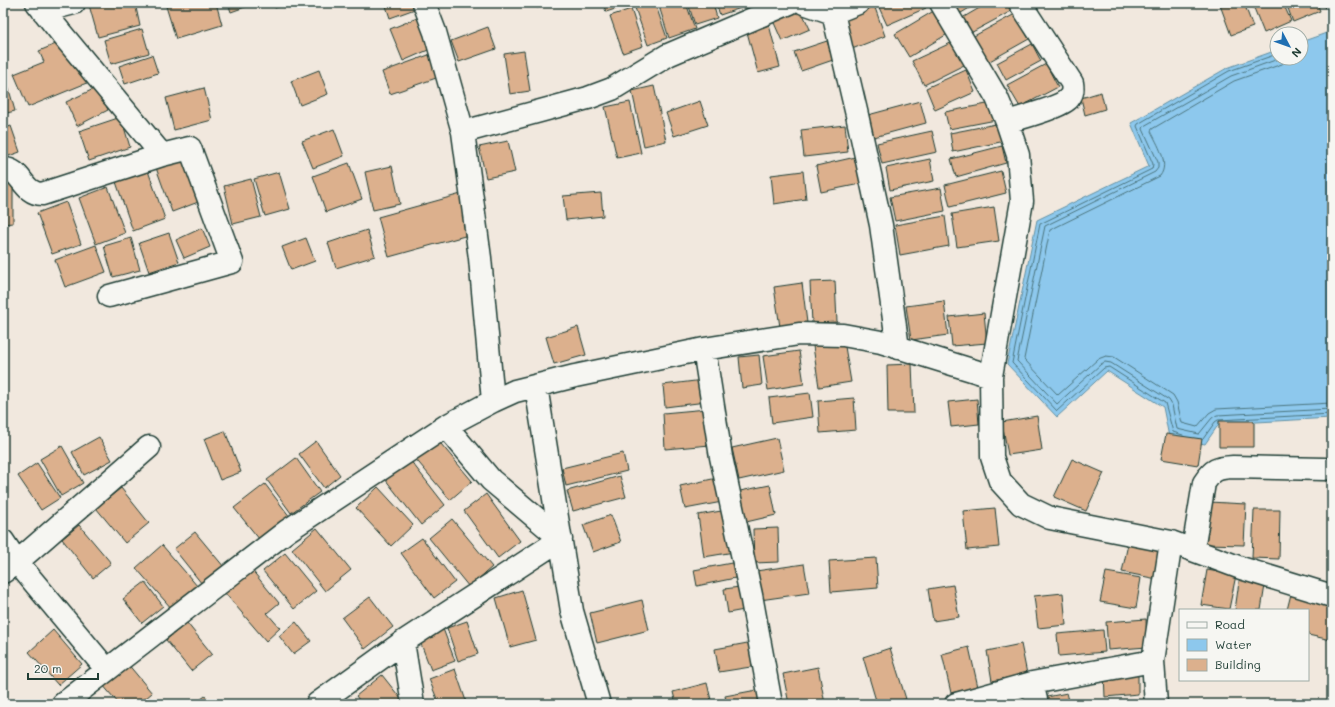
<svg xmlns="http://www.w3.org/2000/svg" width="1335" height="707" viewBox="0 0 1335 707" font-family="Mali,sans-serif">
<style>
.water{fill:#8dc8ed;stroke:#6190a3}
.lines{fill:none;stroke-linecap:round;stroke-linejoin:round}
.shore{stroke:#4b757e;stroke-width:1}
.building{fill:#dcb08d;stroke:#1f3d34}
.street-casing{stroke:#1f3d34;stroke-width:25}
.street{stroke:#f6f6f2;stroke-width:22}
</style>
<rect width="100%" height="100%" fill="#f1e8de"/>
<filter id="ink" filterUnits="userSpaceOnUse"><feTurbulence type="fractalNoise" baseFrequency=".025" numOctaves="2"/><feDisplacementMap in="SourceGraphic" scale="8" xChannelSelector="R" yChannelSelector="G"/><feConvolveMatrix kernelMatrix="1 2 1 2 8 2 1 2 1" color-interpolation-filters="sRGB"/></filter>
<g filter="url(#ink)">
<path class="water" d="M1332,31V418L1219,424L1205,444L1169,437L1163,407L1107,371L1057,417L1007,364L1037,220L1149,166L1131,123L1227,68L1277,50V58H1301V42Z"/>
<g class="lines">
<path class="shore" d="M1281,58L1231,76L1144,126L1143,129L1158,162V168L1155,172L1045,226L1017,361L1057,404L1101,364L1105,362L1111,363L1169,400L1172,405L1177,429L1199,434L1212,418L1217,415L1332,409
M1290,58L1282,64L1234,81L1152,129L1151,131C1157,144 1170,163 1160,176L1050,230L1024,359L1058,395L1098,359L1106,356L1114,357L1173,395L1177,402L1182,423L1197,427L1209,413L1216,409L1332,403
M1183,435L1173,432L1165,403L1109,367L1104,368L1057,411L1012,363L1040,224L1152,169L1153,164L1137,126L1138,124L1229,71L1277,54
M1203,439L1215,422L1218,420L1332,414"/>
</g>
<path class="building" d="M95,3H135L140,26L98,37L89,5Z
M165,3H216L222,25L176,39Z
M228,3H256L231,12Z
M273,3H289L275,8Z
M385,3H422L423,6L390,18Z
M535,3H551L537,8Z
M603,3H628V5L606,12Z
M641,3H655L667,38L648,45L634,5Z
M658,3H686L695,29L669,38Z
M688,3H713L717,18L695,25Z
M716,3H739L741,8L720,15Z
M877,3H924L926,8L887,25Z
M948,3H978L956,16Z
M988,3H1014L1017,8L965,36L957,21Z
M1226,3H1244L1253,27L1231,35L1220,5Z
M1252,3H1283L1291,21L1264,33Z
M1286,3H1317L1320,11L1293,22Z
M1323,3H1332V5L1325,8Z
M798,4L810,29L782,41L771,16Z
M874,5L885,36L852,49L841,18Z
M631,9L643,46L623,53L610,16Z
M937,9L951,32L909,57L895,34Z
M1015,14L1029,39L988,62L974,36Z
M422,16L435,47L403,61L390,29Z
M769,25L780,67L758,73L747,32Z
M488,27L496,49L459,62L451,41Z
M142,29L149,53L111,64L104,40Z
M63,41L89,82L28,107L14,74L44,62L39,51Z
M827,41L833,60L801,71L794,52Z
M955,41L966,64L924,85L912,61Z
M1032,44L1041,61L1006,80L997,63Z
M524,51L530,91L510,94L504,54Z
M434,53L442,76L390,94L382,72Z
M152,55L158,73L125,84L119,66Z
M1046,64L1058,87L1020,107L1007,85Z
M319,70L328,94L300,105L291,81Z
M966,70L975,92L935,110L926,88Z
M6,79L15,111L3,114V80Z
M654,86L666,141L644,146L632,91Z
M98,87L108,110L77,126L66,102Z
M204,88L212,120L174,130L166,98Z
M1101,92L1105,109L1085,115L1081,98Z
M700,101L708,125L674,136L666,113Z
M920,101L926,123L874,137L868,115Z
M630,102L641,153L617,158L605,107Z
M992,103L996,120L949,129L945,112Z
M121,117L130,147L89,161L79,131Z
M1001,123L1005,141L953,152L950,133Z
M845,125L848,152L804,157L801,130Z
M11,126L20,152L3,158V129Z
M334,129L344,156L313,168L302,141Z
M932,131L937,152L882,164L877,143Z
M508,141L515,172L486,178L479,147Z
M1002,146L1006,163L956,177L951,159Z
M183,154L201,201L172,212L155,165Z
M860,156L865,183L821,192L816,166Z
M930,159L934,181L890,190L886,168Z
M349,163L362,199L326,212L313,176Z
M392,166L400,204L373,210L365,172Z
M147,168L165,219L133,231L115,179Z
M803,171L806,199L774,204L771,175Z
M1001,171L1006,193L950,207L945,185Z
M279,172L290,209L265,216L254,179Z
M3,173H13V223L3,224Z
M251,179L261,217L233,224L224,186Z
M108,187L125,233L96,244L79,198Z
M941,188L945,211L895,221L890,197Z
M601,193L603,216L566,220L563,196Z
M461,194L472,234L389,257L378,217Z
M66,202L81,244L52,254L37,213Z
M994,207L999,241L957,247L952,214Z
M945,216L949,246L900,255L895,225Z
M202,228L210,247L184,258L176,240Z
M367,230L375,256L336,268L328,243Z
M169,233L179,262L149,272L139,243Z
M131,238L140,270L113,277L104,246Z
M306,238L315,261L291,270L282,247Z
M96,245L106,272L65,287L55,260Z
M835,281L837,322L812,323L810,282Z
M802,283L807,323L780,327L774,287Z
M944,301L948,335L911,340L906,306Z
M984,313L987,343L952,346L949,317Z
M578,327L586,355L554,364L546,337Z
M844,341L851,382L819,387L813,346Z
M799,351L804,384L768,390L763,356Z
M759,355L762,385L742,388L739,357Z
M912,364L914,413H888L887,365Z
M703,380L706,402L665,407L663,385Z
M810,393L813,417L772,423L769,398Z
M854,398L856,430L820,433L818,401Z
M977,399L979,424L951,427L948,402Z
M707,409L710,445L665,449L663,413Z
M1037,416L1042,450L1008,455L1002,422Z
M1219,421H1254V447H1219Z
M225,431L241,472L220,480L204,439Z
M1166,434L1202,439L1198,465L1161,459Z
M99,437L112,460L84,475L72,452Z
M436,438L472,481L450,500L414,457Z
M777,438L784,470L739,480L732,448Z
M316,441L340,475L324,488L299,454Z
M62,446L83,483L61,496L40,459Z
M623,453L627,471L566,486L562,468Z
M296,458L320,492L291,513L267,480Z
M1072,459L1104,473L1086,511L1054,497Z
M410,460L445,505L421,525L385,479Z
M37,463L60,498L41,510L18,476Z
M620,476L626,497L573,511L567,491Z
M717,478L722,502L685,509L680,486Z
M265,484L290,517L260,540L234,508Z
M770,485L776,515L742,523L735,492Z
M378,487L413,525L391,546L356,508Z
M121,488L149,523L125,543L96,508Z
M486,494L520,541L498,558L464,511Z
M1209,502L1246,504L1244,545L1206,544Z
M995,508L999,547L967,550L963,511Z
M727,510L734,552L704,557L698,515Z
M1254,510H1280L1279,559L1252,558Z
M611,515L621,542L593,552L583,525Z
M452,519L492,567L469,587L429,538Z
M79,525L111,563L93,578L62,539Z
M317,528L351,570L325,591L292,549Z
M778,528L779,562L754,563L753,529Z
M195,532L224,567L202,584L174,549Z
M422,538L455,582L434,598L401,553Z
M1128,544L1162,550L1157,579L1122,572Z
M162,545L198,587L172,609L136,568Z
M285,553L316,591L294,609L263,571Z
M876,558L878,588L831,592L829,561Z
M737,562L740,577L697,586L694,570Z
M804,564L809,593L760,600L756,571Z
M251,569L279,603L267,613L280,628L266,641L224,592Z
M1207,570L1236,575L1229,609L1201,605Z
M1106,572L1141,578L1136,608L1100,602Z
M1240,575L1266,579L1261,610H1235Z
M145,582L163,606L142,623L123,599Z
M953,585L959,617L933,621L928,589Z
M740,587L744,610L728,613L724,589Z
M522,590L536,640L510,647L496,598Z
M1292,590L1332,599V635L1331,640L1308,635V610H1287Z
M1063,593L1066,625L1038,628L1034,596Z
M370,597L393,627L365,649L342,618Z
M642,600L649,630L597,643L590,613Z
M1146,619L1147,647L1108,650L1106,622Z
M467,621L478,654L458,661L447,628Z
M296,622L311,641L293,654L279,636Z
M187,623L212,654L191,671L166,640Z
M442,626L455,661L431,670L418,636Z
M53,630L82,664L58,685L29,652Z
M1103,630L1105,652L1059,656L1057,634Z
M753,642L757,666L719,672L715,649Z
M1021,644L1027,674L992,681L987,651Z
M969,647L978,687L951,693L942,654Z
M890,648L906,699L891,704H877L863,657Z
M127,663L152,693L139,704H119L102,684Z
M1138,666V694L1105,697L1104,673Z
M818,667L825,704H789L783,674Z
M455,669L467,704H439L429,679Z
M1331,672L1332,704H1330Z
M382,675L405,704H362L356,696Z
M707,683L712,704H676L673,692Z
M762,689L765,704H727L725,696Z
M1067,693L1070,704H1044L1042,698Z
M205,696L211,704H195Z"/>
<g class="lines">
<defs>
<path id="street" d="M424,3L435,32L463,132L480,258L493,401
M804,3L833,13L858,3
M941,3L997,98L1007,122L1018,155L1022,201L991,376
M43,11L74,3
M833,13L857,115L881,225L898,348
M1007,122C1020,118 1062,107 1069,98C1073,93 1073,89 1072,83L1020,3
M463,132L588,98L612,89L668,55L790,3
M3,169C22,168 22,194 42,194L162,155L61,33L37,3
M109,296L232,262L190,148L162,155
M704,349L721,457L751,595L771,704
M536,386L572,611L599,704
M3,541L17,562L107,670
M1193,550L1204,483C1213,469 1217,468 1233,467L1325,469
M3,572L17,562L149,447
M403,642L413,704
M1032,683L1153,661
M63,704L287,531L446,426L493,401L515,391L575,376L704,349L799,334L843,335L881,342L991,376L992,457L1000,481L1021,504L1050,518L1171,542L1241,568L1332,596
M317,704L403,642L561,539L491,480L446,426
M956,704L1032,683L1037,704
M1156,704L1153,661L1171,542"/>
</defs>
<use href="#street" class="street-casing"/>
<use href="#street" class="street"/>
</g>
</g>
<rect width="1335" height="707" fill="none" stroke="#f6f6f2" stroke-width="16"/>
<rect x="8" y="8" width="1319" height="691" fill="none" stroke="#1f3d34" stroke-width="1.5" filter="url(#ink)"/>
<rect x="1179" y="609" width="130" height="72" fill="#f6f6f2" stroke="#a0aca6"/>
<rect x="1187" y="622" width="20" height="6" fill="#f6f6f2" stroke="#a0aca6"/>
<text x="1215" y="629" font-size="12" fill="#1f3d34">Road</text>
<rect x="1187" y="639" width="20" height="12" fill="#8dc8ed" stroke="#a0aca6"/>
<text x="1215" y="649" font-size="12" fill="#1f3d34">Water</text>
<rect x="1187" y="659" width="20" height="12" fill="#dcb08d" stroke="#a0aca6"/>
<text x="1215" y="669" font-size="12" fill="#1f3d34">Building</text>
<g transform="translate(1289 46) rotate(131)"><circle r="19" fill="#f6f6f2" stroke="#a0aca6"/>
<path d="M0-3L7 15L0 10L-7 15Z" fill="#1f6fb2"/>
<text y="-6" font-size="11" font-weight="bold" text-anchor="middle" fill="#1f3d34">N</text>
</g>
<path d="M28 673v6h70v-6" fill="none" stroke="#1f3d34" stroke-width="2"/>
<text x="34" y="673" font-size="12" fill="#1f3d34" stroke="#f6f6f2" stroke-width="3" paint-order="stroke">20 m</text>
</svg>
